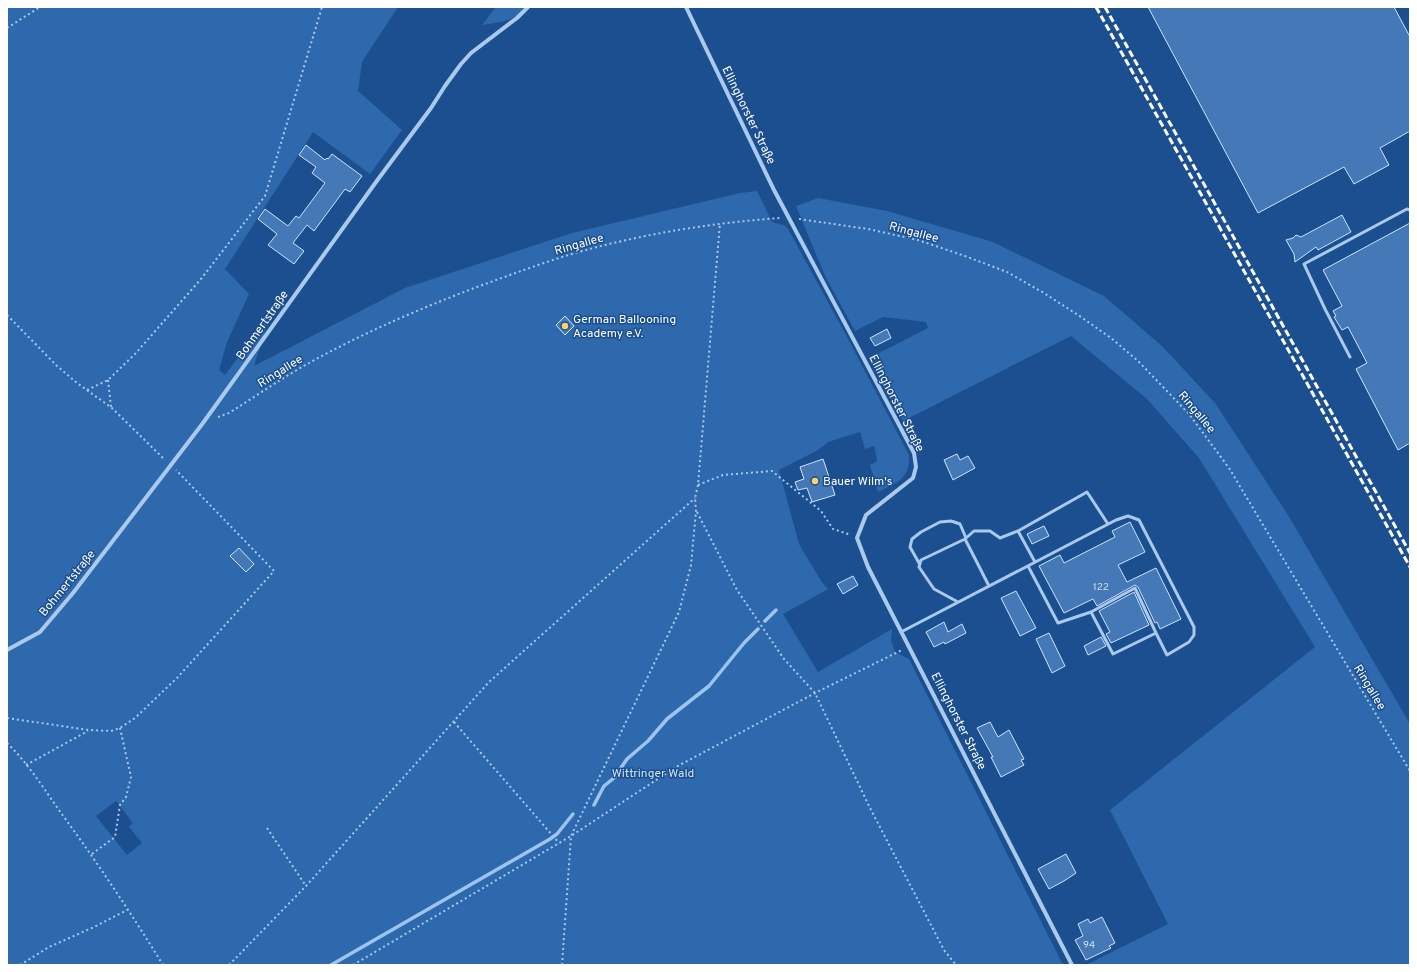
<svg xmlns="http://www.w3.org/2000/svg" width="1417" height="972" viewBox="0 0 1417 972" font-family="Overpass,sans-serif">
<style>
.green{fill:#2e69ad;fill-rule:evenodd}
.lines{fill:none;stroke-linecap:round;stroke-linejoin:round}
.stream{stroke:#9cc4f0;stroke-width:3.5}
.building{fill:#4478b7;stroke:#cfe3fa}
.path{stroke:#a9c9ee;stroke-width:2;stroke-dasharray:2 3;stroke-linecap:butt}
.service{stroke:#a9c9ee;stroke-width:3}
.minor{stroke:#a9c9ee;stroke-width:4}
.rail{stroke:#fff;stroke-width:3;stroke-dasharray:7 3;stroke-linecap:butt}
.poi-dot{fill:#ffd166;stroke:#1b4f8f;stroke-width:1.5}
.labels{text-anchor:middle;stroke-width:3;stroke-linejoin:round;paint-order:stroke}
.number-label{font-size:10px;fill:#d0dded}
.street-label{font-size:12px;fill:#fff;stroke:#1b4f8f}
.poi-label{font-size:12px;fill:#fff;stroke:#1b4f8f;text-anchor:start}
.park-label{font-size:12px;fill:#cfe3fa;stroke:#1b4f8f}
</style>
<rect width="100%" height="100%" fill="#1b4f8f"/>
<path class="green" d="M7,7H398L362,62L358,91L402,130L370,174L313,132L225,269L249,294L227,342L219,370L225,375L270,315L254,366L405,288L572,233L740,193L757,191L772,222L784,225L788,229L847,337L909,455C910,480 897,482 878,492L870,465L876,462L877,459L874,446L865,449L860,432L828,442L818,450L779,470L799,544L821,581L828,589L783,614L818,672L892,629L891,640L895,652L909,659L1063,965H7ZM116,801L133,823L129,827L142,843L127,855L96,816Z
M496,7H524L516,17L501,22L482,25Z
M818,198L887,211L993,242L1104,296L1162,346L1215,403L1288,515L1410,724V965H1086L1168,924L1110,810L1315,647L1199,458L1147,399L1071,336L903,421L869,358L928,328L926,322L883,317L855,331L826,278L796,206Z"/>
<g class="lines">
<path class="stream" d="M765,621L776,610
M594,805L604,786L614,778L627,759L648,741L667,719L709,686L744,643L758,629
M331,965L550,839L557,834L573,814"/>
</g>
<path class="building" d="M1148,7H1394L1410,37V131L1380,148L1389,165L1354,184L1344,167L1258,213Z
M306,145L325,160L327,158L328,159L332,154L362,176L350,192L345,189L314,231L307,225L293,243L304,251L294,264L268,245L277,234L258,219L265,209L288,226L296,216L299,218L325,183L312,173L316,167L299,155Z
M1342,215L1351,232L1318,250L1316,247L1295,262L1294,254L1286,240L1293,238L1296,235L1301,237Z
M1410,223V443L1398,450L1356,369L1367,363L1348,327L1342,330L1334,317L1336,316L1333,311L1342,306L1323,270Z
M565,316L574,326L565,335L556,325Z
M887,329L891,338L875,346L870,338Z
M957,454L960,460L968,456L975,468L953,480L944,460Z
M823,459L835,495L812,502L807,488L798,490L795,482L804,479L800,467Z
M1130,522L1145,552L1118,565L1127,582L1156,568L1181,619L1160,629L1157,622L1155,623L1138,587L1135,585L1097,606L1093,599L1064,613L1039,566L1060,555L1064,563L1115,537L1112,531Z
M1044,526L1049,536L1032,544L1027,534Z
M239,548L254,564L246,572L230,556Z
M853,576L858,585L843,594L837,584Z
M1016,591L1036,628L1020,636L1001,598Z
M1134,592L1149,625L1111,643L1106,634L1110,632L1099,611Z
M944,622L948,632L962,624L966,633L945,644L944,642L934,647L926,632Z
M1049,633L1065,666L1052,673L1036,639Z
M1101,637L1106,646L1088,655L1084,646Z
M990,722L998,737L1009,730L1024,759L1021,760L1024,765L1001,777L991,757H993L977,728Z
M1066,854L1076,873L1064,881L1049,889L1038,869Z
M1102,917L1115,943L1109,946L1111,948L1086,960L1075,940L1083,936L1078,924L1088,919L1090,923Z"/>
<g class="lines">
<path class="path" d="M7,28L40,7
M799,219L868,229L918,240L965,256L1007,272L1044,293L1081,317L1111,338L1138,361L1189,414L1229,468L1410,771
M7,315L57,366L77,383L112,408L165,460
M108,380L111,407
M87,390L108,380L135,354L201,279L265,196L322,7
M218,417L229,413C256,396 282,378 309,363C363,333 419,309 477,287C510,275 542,263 575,253C642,234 711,223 780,218
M698,485L723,475L772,471L821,511L833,529L851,535
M697,512L737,590L784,659L815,693L870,808L944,950L956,965
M7,718L89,730L111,731L120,728L135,718L177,678L274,571L176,470
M454,722L559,843
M7,743C28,763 44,789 61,813C97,862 131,913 163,965
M26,765L88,731
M267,828L306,886
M92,854L115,837L120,805L126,797L131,777L120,728
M20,965L49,947L94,927L129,909
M229,965L306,886L489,682L695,498
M353,965L571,836L676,767L815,693L902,650
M562,965L571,836L679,612L691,565L696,511L695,498L698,485L720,223"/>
<path class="service" d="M1350,357L1325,309L1304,264L1407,209L1410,210
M1035,562L1018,531L1087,492L1108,524
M919,563L910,547L912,539L921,532L940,522L951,521L960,524L966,538
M989,586L965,539L974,531H990L1000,538L1018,531
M958,602L934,589L919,567L921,560L965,539
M1091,612L1135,588L1156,633
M901,632L1116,520L1128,516L1139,520L1194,627V635L1189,642L1167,655L1156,633L1113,654L1091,612L1058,623L1028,566"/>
<path class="minor" d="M686,7L774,190L914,453L916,467L913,478L866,515L857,538L868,567L1072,965
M7,650L40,632L73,593L203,423L376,182L431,108L445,86L461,64L471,53L517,18L528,7"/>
<path class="rail" d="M1096,7L1410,567
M1105,7L1410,553"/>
</g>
<g class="poi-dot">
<circle cx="565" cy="326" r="4"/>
<circle cx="815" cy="481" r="4"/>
</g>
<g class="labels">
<g class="number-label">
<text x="1101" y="590">122</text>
<text x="1089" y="948">94</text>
</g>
<g class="street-label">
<text transform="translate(749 115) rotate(64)" y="4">Ellinghorster Straße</text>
<text transform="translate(914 232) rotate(15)" y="4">Ringallee</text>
<text transform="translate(579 244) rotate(-16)" y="4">Ringallee</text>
<text transform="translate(262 325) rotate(-55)" y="4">Bohmertstraße</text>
<text transform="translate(280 371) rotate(-32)" y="4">Ringallee</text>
<text transform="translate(897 403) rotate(63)" y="4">Ellinghorster Straße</text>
<text transform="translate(1197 412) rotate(50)" y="4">Ringallee</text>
<text transform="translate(67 583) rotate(-51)" y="4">Bohmertstraße</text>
<text transform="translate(1370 687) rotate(59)" y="4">Ringallee</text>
<text transform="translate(959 721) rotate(63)" y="4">Ellinghorster Straße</text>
</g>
<g class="poi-label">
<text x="573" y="323">German Ballooning<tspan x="573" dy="14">Academy e.V.</tspan></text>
<text x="823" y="485">Bauer Wilm's</text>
</g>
<g class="park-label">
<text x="653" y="777">Wittringer Wald</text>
</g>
</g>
<rect width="1417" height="972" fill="none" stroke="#ffffff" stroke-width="16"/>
</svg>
